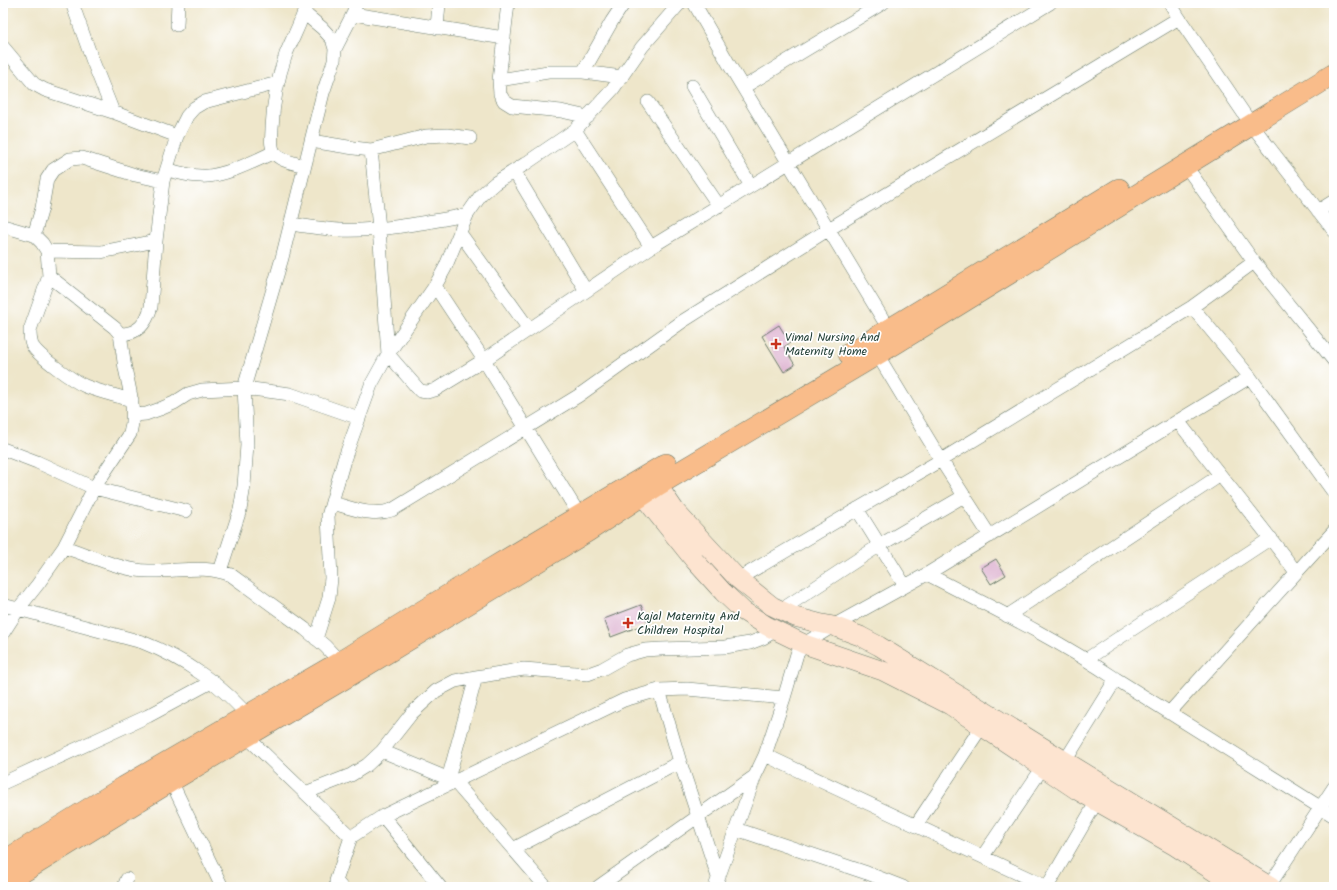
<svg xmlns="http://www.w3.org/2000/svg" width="1337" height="890" viewBox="0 0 1337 890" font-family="Kalam,sans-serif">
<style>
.building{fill:#deb4d1}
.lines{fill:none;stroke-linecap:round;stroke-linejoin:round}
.street-casing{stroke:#677868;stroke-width:14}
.secondary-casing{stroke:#677868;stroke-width:20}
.primary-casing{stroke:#677868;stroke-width:22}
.street{stroke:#fff;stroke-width:13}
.secondary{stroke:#fde4d0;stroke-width:19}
.primary{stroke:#f9bc8a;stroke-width:21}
.poi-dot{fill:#c8321e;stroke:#fff;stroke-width:1.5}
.labels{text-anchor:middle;stroke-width:3.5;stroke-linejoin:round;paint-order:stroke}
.poi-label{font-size:12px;fill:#1f3d34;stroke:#fff;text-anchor:start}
</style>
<rect width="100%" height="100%" fill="#fff"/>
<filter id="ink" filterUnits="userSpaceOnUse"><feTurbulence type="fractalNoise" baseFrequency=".025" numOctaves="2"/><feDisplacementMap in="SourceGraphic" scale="8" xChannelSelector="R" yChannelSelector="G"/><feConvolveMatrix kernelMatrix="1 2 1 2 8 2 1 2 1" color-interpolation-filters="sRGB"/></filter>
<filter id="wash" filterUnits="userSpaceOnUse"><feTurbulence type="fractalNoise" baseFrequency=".012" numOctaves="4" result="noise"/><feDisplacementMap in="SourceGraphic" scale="16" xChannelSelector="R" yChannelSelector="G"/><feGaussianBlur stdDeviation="0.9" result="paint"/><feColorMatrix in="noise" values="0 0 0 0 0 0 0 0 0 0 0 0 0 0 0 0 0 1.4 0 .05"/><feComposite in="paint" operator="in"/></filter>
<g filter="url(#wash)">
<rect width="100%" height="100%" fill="#eee6ca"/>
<g id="blocks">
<path class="building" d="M779,325L790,343L784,347L795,365L784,372L762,336Z
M996,559L1006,575L991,584L981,568Z
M641,605L648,623L611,637L604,619Z"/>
</g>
</g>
<g filter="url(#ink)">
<use href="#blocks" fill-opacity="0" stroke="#677868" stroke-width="1"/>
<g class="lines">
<defs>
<path id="street" d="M72,3L92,59L113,112
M508,3L499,80L500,94L504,101L512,106L561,111L588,117
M694,3L730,66L893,336
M1170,3L1179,18L1251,124L1334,231
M353,14L504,38
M177,25L178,3
M437,28L439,3
M3,47L34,84L45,90L113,112L177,136
M335,49L353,14L356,3
M583,72L612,21L624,3
M499,80L548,72H583L622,77
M692,86L751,186
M744,87L883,3
M648,102L719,206
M575,130L651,247
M311,141L354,148L371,150L426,136L447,135L470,138
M371,150L379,228L388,354L420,391L427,392L435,390L484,360L651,247L1050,3
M1185,165L1254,262L1334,361
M304,166C295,163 279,161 274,152C270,146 272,136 272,128C273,104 278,77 286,54C293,37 302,21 307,3
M167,170C178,172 189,176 201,176C221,178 255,161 274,152
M514,171L586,291
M1318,211L1334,201
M290,224C306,226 323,229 339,230C379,232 428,222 467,215
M3,226L34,235L42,243L47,251L49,276L30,330C30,335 30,340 32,345C38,356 73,381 85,386C100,392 117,396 132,400
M460,233L529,329
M34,235L42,208L47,179L53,170L70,159L82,158L135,175L163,181
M47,251L101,252L156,241
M435,286L484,360L580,516
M1192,307L1250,377L1334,493
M120,334C138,334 146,324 151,307L156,241L163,181L177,136L187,116L194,108L204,102L278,83
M877,354L941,460L990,536
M134,415L146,414L160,409L174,403L188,394L202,390L244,388L290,394L359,418
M1178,421C1217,472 1258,521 1296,572
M3,449L37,462L94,488L186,511
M332,503C353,508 372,517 392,510L578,396L683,321L829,229L1179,18
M857,509L905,586
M64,547C89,555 123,571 149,571C178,572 203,564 231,575L305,629L325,646L345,667
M220,571L240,510L244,486L247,445L244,388L282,258L311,141L323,93L334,61L335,49L332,39L322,28L304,13
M927,574C991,607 1057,639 1116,679L1334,816
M738,579L941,460L1192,307L1254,262
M3,605L142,642C183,658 225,686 252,721
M781,610L880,545L964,496
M1007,616L1219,476
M3,633L19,608L38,584L64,547L94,488L130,434C136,410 130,392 125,368C123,357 122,345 120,334L115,328L49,276
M316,639L329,598L331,578L328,516L344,460L371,385L388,354L435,286L445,268L467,215L481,195L495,183L525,164L575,130L613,89L642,47L680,3
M1087,659L1271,538
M659,690L680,762L718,877
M1169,713L1334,531
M247,737L351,837L383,816L440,887
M382,751L454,781L546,887
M765,755L1047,887
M1065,761L1116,679
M448,779L476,677
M171,781L222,887
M3,783L148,716L213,681
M305,793L351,775L367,765L382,751L412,713L436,691L455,681L476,677L524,669L588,674L602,669L627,655L645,650L661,649L725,647L750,643L763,638L776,630
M383,816L624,700L659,690L687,689L784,698
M916,825L982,726
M736,829L867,873L903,887
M513,849L680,762
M983,856L1043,767
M1269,886L1334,787
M124,887L127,879
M341,887L336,881L351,837
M598,887L755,776
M715,887L755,776L765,755L784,698L797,654L804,644L833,626L927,574L1250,377
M1047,887L1097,801"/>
<path id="secondary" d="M650,474L676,512L738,579L772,606L795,617L818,623L833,626L860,636L879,646L1065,761L1271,887
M635,483L643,496L695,561L723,592L743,611L767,626L804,644L883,671L950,705L1077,790L1175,846L1238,887"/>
<path id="primary" d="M849,354L1119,189
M3,862L124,787L340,662L484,573L666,464
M3,884L171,781L352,674L588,531L658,485L896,343L1334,74"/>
</defs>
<use href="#street" class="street-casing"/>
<use href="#secondary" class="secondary-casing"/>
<use href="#primary" class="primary-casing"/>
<use href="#street" class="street"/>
<use href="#secondary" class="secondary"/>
<use href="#primary" class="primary"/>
</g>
</g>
<g class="poi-dot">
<path d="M774 338h4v4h4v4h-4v4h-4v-4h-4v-4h4z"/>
<path d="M626 617h4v4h4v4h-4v4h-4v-4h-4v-4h4z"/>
</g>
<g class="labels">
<g class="poi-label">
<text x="785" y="341">Vimal Nursing And<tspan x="785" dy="14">Maternity Home</tspan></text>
<text x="637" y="620">Kajal Maternity And<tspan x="637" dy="14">Children Hospital</tspan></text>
</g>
</g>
<rect width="1337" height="890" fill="none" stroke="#fff" stroke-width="16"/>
</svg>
